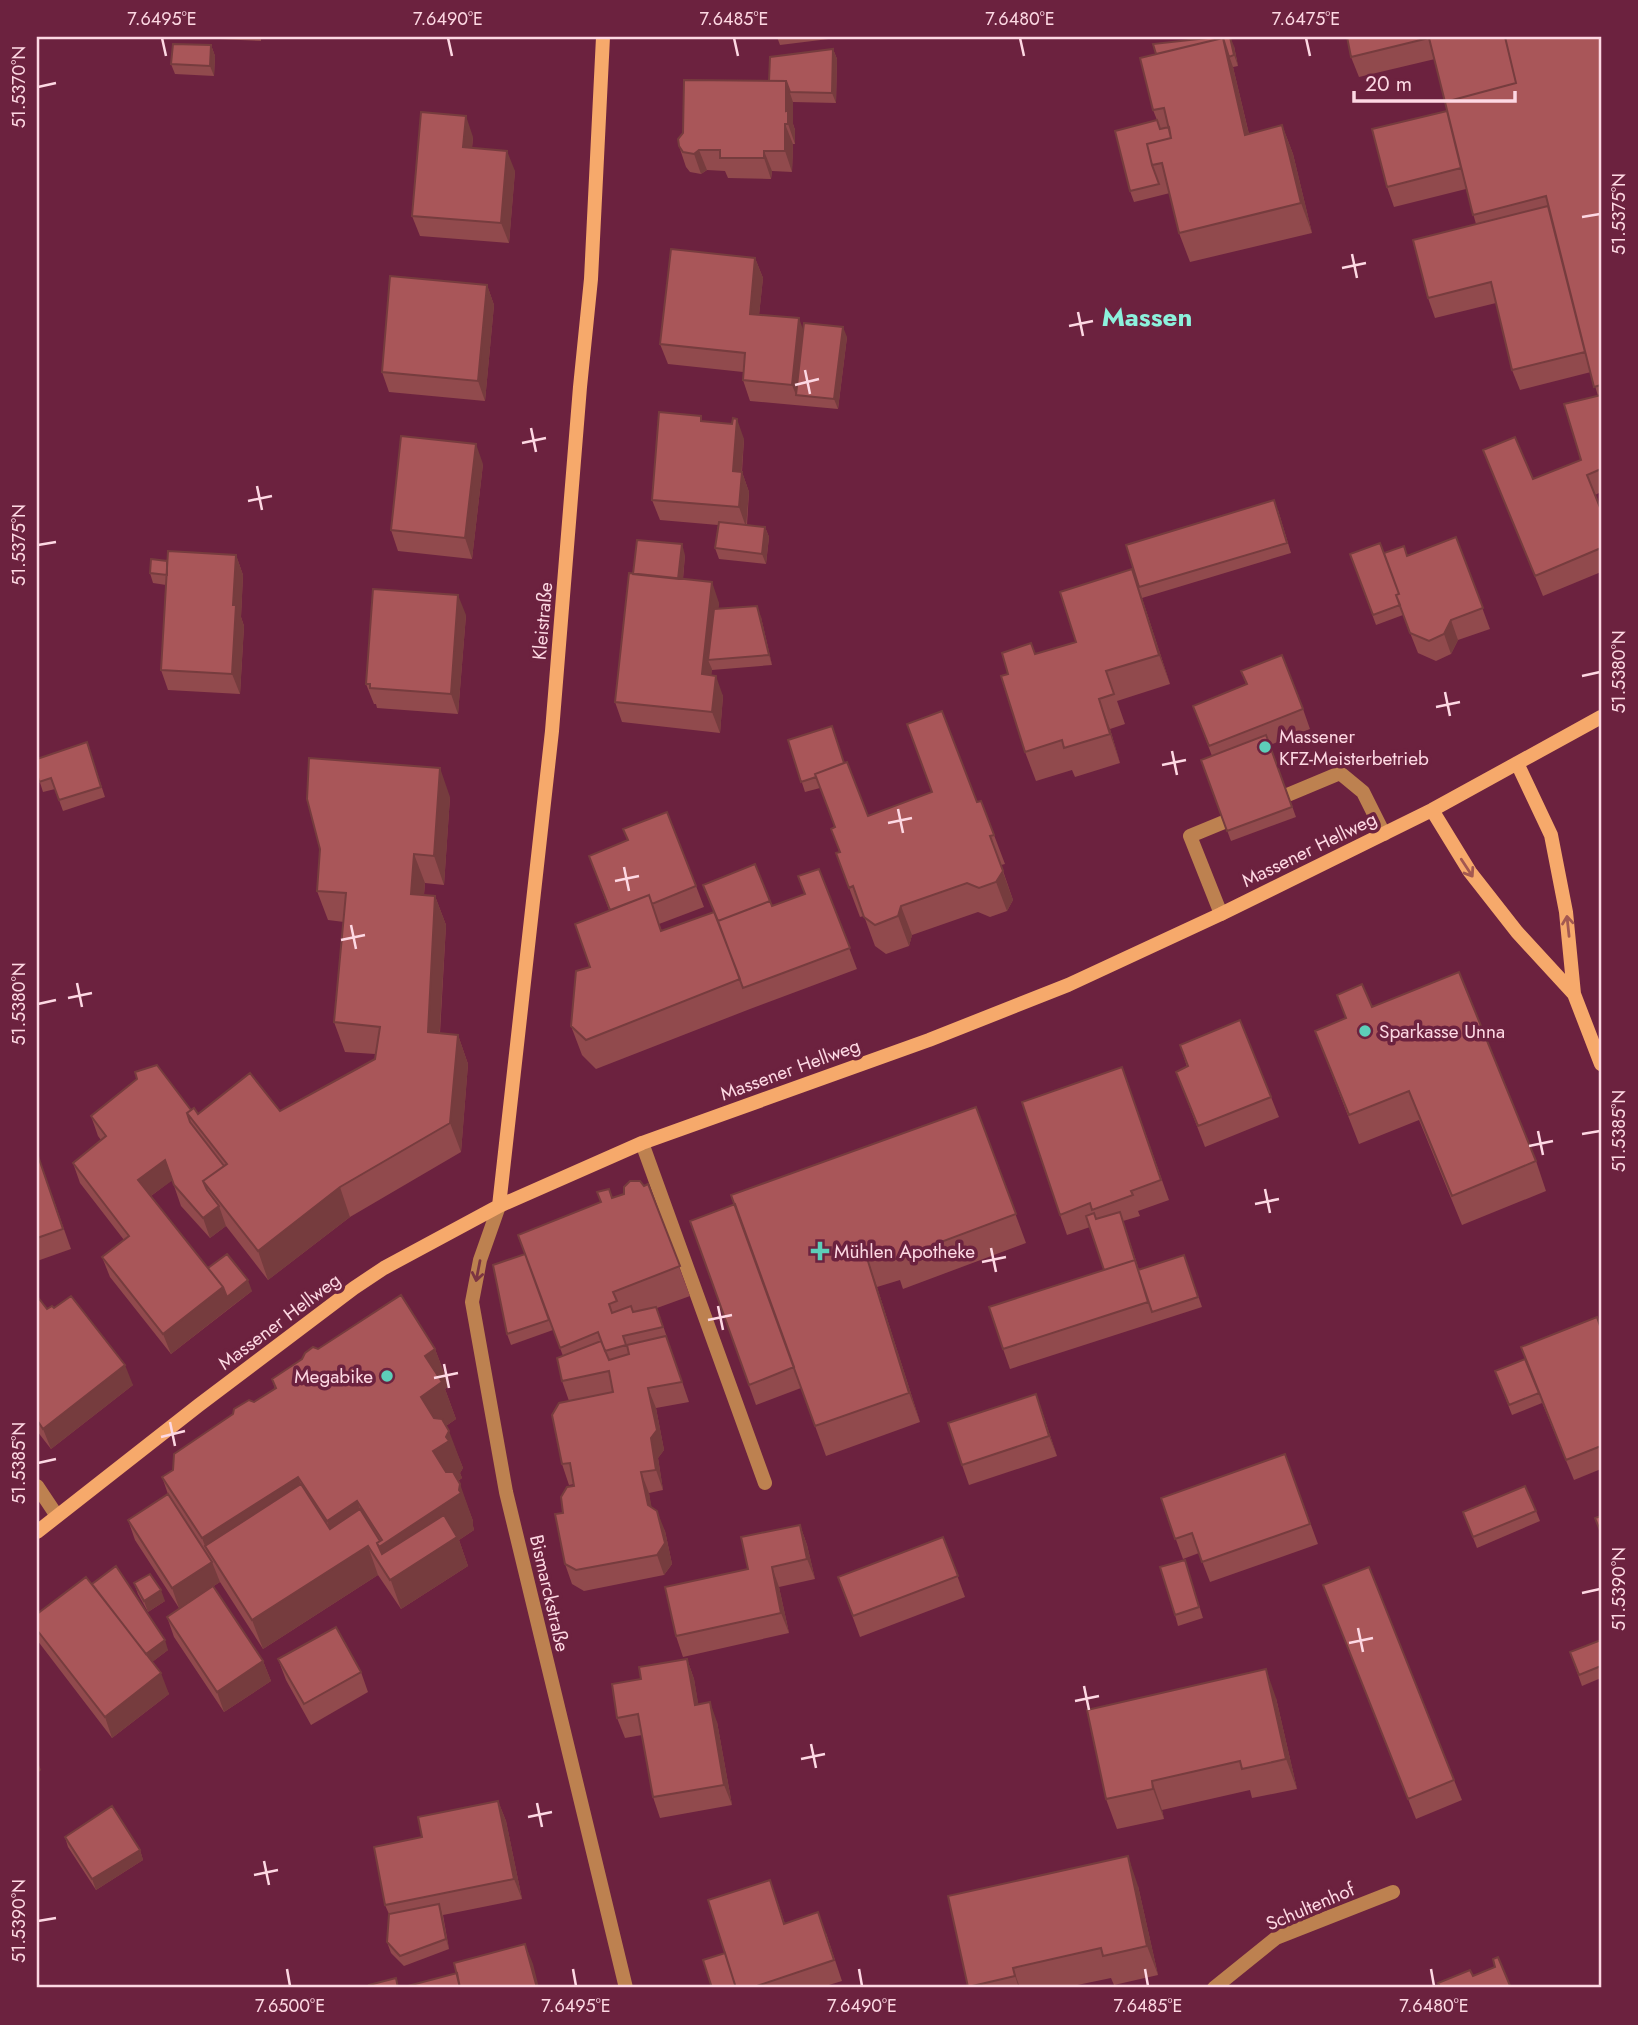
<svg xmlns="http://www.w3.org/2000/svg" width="1638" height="2025" viewBox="0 0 1638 2025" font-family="Jost,sans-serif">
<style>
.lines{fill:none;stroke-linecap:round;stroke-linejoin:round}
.service{stroke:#bd8150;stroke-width:14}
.minor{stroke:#bd8150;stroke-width:14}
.secondary{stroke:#f6a96b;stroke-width:14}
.wall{fill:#914a4d}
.shaded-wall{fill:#763c3e}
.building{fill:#a95659;stroke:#763c3e;stroke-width:2}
.oneway{stroke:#a35851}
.oneway2{stroke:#7c3542}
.ticks{fill:none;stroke:#fdd8e3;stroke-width:2.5}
.poi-dot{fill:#5dceb9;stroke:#6c223f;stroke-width:2.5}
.labels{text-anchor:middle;stroke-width:7;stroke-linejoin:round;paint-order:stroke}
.street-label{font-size:19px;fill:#fdd8e3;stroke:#6c223f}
.poi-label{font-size:19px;fill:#fdd8e3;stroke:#6c223f;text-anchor:start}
.district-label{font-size:26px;font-weight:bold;fill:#8cf1dc;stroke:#6c223f}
.neatline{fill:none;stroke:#fdd8e3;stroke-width:2.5}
.ticks-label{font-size:18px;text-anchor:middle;fill:#fdd8e3}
</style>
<rect width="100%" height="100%" fill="#6c223f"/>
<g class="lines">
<path class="service" d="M1273,801L1340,773L1363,792L1384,834
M1221,914L1190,836L1241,815
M642,1143L765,1483"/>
<path class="minor" d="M499,1206L480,1260L472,1302L506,1492L626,1988
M37,1486L57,1516
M1214,1988L1276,1938L1393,1892"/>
<path class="secondary" d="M1517,763L1551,835L1566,912L1574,994L1601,1064
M1432,810L1470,872L1517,932L1574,994
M499,1206L552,731L580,387L591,279L603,37
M37,1532L199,1405L354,1288L384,1268L499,1206L642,1143L929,1040L1068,985L1221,914L1432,810L1601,717"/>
</g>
<path class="wall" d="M178,37H261V41Z
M777,37H845L780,45Z
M1347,37H1601V492L1595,495L1601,510V572L1543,596L1483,450L1533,479L1581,460L1598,396L1591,372L1520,390L1512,370L1496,303L1435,318L1428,298L1476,224L1466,189L1394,207L1387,187L1447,112L1435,59L1359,77L1351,57Z
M211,45L215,56L214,76L175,74L171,64Z
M1234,46L1238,66L1233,67L1249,134L1282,125L1293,154L1312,233L1190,262L1179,233L1170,193L1134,202L1130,191L1157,120L1153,110Z
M833,49L837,59L836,103L793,102V124L795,130V144H793L792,172L772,171L771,179L728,178L725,171L707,170L701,174L690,172L686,167L679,146L769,81Z
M473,137L472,148L515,171L509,243L420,236L412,216Z
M755,258L763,278L759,315L803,331L847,337L838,409L750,401L743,380V372L668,364L660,344Z
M487,285L494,305L485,401L389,392L382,372Z
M704,421L744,439L742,472L749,492L747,525L765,527L769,537L766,564L719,559L715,548L718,525L660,520L652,500Z
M483,464L472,559L398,551L391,530Z
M1278,510L1291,553L1142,598L1170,684L1117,701L1125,724L1110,729L1120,763L1075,777L1072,770L1036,781L1025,752L1008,674L1035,654L1076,642L1132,569Z
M1456,537L1490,629L1458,640L1451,654L1436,661L1418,653L1403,615L1376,625L1350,554L1387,563Z
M236,555L243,575L241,617L244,626L240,694L168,690L161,670L166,585L153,583L150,573L167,561Z
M685,555L683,579L719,603L718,609L761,617L772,665L712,670V669L711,675L723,696L720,733L622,722L615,702L633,574Z
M466,615L458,714L377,708L376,704H374L366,684Z
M1241,671L1303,709L1310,729L1270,745L1296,817L1231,841L1201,760L1212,756L1193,706L1246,684Z
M832,726L844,763L868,816L977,802L994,835L1005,864L1001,865L1013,900L1007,911L990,917L978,912L912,935L909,946L886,954L875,946L864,916L860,917L836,853L839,852L835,827L820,788L805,792L788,740Z
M87,742L105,797L63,811L55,789L43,792L37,773Z
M450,797L444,885L425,883L424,895L435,896L446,925L440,1033L458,1035L468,1064L461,1152L350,1217L268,1280L226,1226L210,1238L181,1206L172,1180L151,1196L208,1268L252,1291L171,1354L110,1277L102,1257L124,1240L80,1183L73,1163L101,1140L98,1136L91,1116L137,1079L198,1114L280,1111L375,1059V1054L345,1052L334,1022L344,922L328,920L317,891Z
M589,856L696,886L704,907L659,924L662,931L772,906L805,894L819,869L857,969L750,1009L596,1069L582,1055L571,1026L590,967L609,910Z
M1372,1007L1536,1161L1546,1191L1462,1225L1419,1120L1359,1144L1315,1031Z
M1180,1045L1271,1097L1279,1117L1205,1147L1176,1072L1187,1067Z
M1122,1067L1169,1200L1138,1211L1140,1216L1123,1221L1139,1270L1184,1255L1202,1307L1010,1369L1003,1349L1104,1270L1090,1227L1067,1235L1060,1215Z
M976,1107L1026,1243L903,1289L900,1280L877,1287L920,1422L826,1456L765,1289L801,1388L756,1405L690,1221L735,1204Z
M37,1153L71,1249L37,1261Z
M648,1184L690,1296L657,1308L689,1402L656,1408L664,1450L658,1458L663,1490L649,1493L651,1507L665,1531L672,1564L664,1575L584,1591L572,1584L565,1564L563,1513L574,1486V1484L569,1485L562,1464L569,1401L562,1381L563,1356L531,1270L553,1330L511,1345L507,1334L525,1254L613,1198Z
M37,1296L47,1309L133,1385L51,1449L37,1431Z
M1601,1329V1469L1574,1480L1541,1400L1542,1403L1512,1415L1495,1371Z
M318,1349H435L449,1386L445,1389L456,1419L446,1426L463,1468L460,1473L462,1478L458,1481L473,1521V1526L474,1530L459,1540L468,1566L401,1609L378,1575L263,1649L220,1582L179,1608L135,1540L128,1520L168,1494L162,1477L173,1470L254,1402L275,1389L272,1379Z
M1036,1394L1057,1456L969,1485L962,1465Z
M1285,1454L1318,1544L1210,1582L1199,1553L1183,1559L1161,1498Z
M1536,1511L1540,1521L1477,1548L1463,1512Z
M800,1525L807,1545L815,1579L779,1587L789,1633L683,1657L676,1636L748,1569Z
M943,1537L965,1597L860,1637L838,1577Z
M1185,1560L1203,1618L1178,1626L1175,1615Z
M134,1583L165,1601L148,1612L138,1594Z
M92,1585L168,1650L152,1662L169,1694L112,1738L37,1640V1614Z
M1323,1585L1454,1780L1462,1800L1416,1819Z
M167,1617L263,1661L271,1681L224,1712L174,1637Z
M1601,1640V1678L1582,1686L1570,1652Z
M278,1659L361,1672L368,1692L311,1725L286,1680Z
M687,1659L694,1679L698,1704L717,1722L732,1805L660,1818L653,1797L642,1735L625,1738L617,1718L641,1679Z
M1276,1698L1297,1789L1252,1798L1250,1790L1162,1810L1164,1819L1117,1829L1106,1799Z
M498,1801L506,1821L522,1899L443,1915L449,1949L404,1966L391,1953L387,1942L389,1914L385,1905L422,1837Z
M65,1837L140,1850L143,1860L96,1890L68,1847Z
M770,1880L785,1924L826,1933L842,1981L819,1988H711H712L725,1953Z
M1138,1886L1158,1975L1114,1985L1111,1978L1063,1988H968L948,1896Z"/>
<path class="shaded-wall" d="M1230,37L1234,46L1238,66L1234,55Z
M1223,38L1233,67L1256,164L1245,135Z
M211,45L215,56L214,76L210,66Z
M833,49L837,59L836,103L832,93Z
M786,81L793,102V124L795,130V144L788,124L786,111Z
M466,116L473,137L470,167L463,147Z
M785,124L793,144L792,172L785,151Z
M1282,125L1293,154L1312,233L1301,203Z
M699,150L707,170L701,174L694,154Z
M507,151L515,171L509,243L501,223Z
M764,151L772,171L771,179L764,158Z
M755,258L763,278L757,334L750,314Z
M487,285L494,305L485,401L478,381Z
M799,318L806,338L796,395L792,385Z
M843,327L847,337L838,409L834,399Z
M737,419L744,439L740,492L733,471Z
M476,444L483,464L472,559L465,538Z
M742,472L749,492L746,527L739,507Z
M765,527L769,537L766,564L762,554Z
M682,544L685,555L681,599L677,588Z
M236,555L243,575L241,617L244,626L240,694L232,674L233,605Z
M1132,569L1142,598L1170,684L1159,655Z
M712,582L719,603L713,659L708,660L712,669L709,695L702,674Z
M458,595L466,615L458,714L451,694Z
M757,606L761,617L772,665L769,655Z
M1451,620L1458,640L1451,654L1444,634Z
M716,676L723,696L720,733L712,712Z
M1099,699L1110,729L1120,763L1110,734Z
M440,768L450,797L444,885L434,856Z
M990,836L1013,900L1007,911L996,882Z
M414,854L425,883L421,924L411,894Z
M435,896L446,925L438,1061L428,1032Z
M901,906L912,935L909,946L898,916Z
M458,1035L468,1064L461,1152L450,1123Z
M165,1160L173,1180L145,1200L138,1180Z
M340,1187L350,1217L268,1280L258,1251Z
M219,1206L226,1226L210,1238L203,1218Z
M867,1258L877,1287L920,1422L909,1393Z
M248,1280L252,1291L231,1307L227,1297Z
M223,1287L231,1307L171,1354L163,1334Z
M435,1349L449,1386L445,1389L456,1419L434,1434L421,1397L425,1356Z
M125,1365L133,1385L51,1449L43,1429Z
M648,1388L656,1408L664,1450L658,1458L663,1490L656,1470L651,1438Z
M1036,1394L1043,1414L1057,1456L1049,1436Z
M449,1431L463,1468L460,1473L462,1478L447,1488L433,1451L446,1437Z
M641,1472L649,1493L655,1525L648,1505Z
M298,1477L312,1514L205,1546L202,1538Z
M460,1484L473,1521V1526L474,1530L459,1540L468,1566L401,1609L379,1547L459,1490Z
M357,1501L371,1538L340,1558L327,1521Z
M657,1511L665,1531L672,1564L664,1575L657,1555Z
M800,1525L807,1545L815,1579L807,1559Z
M368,1546L378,1575L263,1649L252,1620Z
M212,1562L220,1582L179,1608L172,1588Z
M772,1567L779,1587L789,1633L781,1613Z
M161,1590L165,1601L148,1612L144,1601Z
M165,1640L168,1650L147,1666L143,1656Z
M687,1659L694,1679L702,1725L695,1705Z
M263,1661L271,1681L224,1712L217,1692Z
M1266,1669L1276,1698L1297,1789L1286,1759Z
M161,1673L169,1694L112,1738L105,1717Z
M710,1702L717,1722L732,1805L724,1785Z
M37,1760L41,1770L37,1774Z
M1152,1781L1162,1810L1164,1819L1153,1789Z
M498,1801L506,1821L522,1899L514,1879Z
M140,1850L143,1860L96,1890L92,1879Z
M1128,1856L1138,1886L1158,1975L1147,1946Z
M439,1904L442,1914L449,1949L446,1939Z
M525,1944L533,1964L539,1988H537Z
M1013,1968L1020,1988H1019L1015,1976Z"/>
<path class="building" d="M1217,37H1230L1234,55L1229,57L1223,38L1156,54L1153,44Z
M1347,37H1505L1516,83L1445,102L1429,38L1351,57Z
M1505,37H1601V385L1594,387L1546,196L1473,215L1445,102L1516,83Z
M1223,38L1245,135L1282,125L1301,203L1179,233L1162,163L1152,165L1147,144L1171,138L1164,108L1153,110L1140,58Z
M173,44L211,45L210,66L171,64Z
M833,49L832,93L790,92L786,81H769L770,57Z
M684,80L786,81V111L788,110V124H785V151H764V158H720V150H699L694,154L683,152L679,146L678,139L683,133Z
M1447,111L1461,168L1387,187L1372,129Z
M421,112L466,116L463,147L507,151L501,223L412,216Z
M1157,120L1160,129L1169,127L1171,138L1147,144L1152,165L1159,184L1130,191L1115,131Z
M1548,206L1585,352L1512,370L1491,282L1428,298L1413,240Z
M671,249L755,258L750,314L799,318L792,385L743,380L745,353L660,344Z
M390,276L487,285L478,381L382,372Z
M804,323L843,327L834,399L796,395Z
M1601,395V469L1587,475L1601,510V548L1535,576L1483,450L1515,437L1533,479L1581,460L1564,404Z
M659,412L701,416V421L732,424L733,418L737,419L733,471L742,472L739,507L652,500Z
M401,436L476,444L465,538L391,530Z
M1274,500L1287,543L1139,587L1126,545Z
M719,522L765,527L762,554L715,548Z
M1456,537L1483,608L1451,620L1444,634L1429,641L1410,633L1396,595L1399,594L1384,553L1404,546L1407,556Z
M637,540L682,544L678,579L633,574Z
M1380,543L1399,594L1396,595L1400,605L1373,615L1350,554Z
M168,551L236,555L233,605H236L232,674L161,670Z
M151,559L167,561V575L150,573Z
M1132,569L1159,655L1106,671L1114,694L1099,699L1110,734L1064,748L1062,740L1025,752L1001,676L1008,674L1002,653L1031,643L1035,654L1076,642L1060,592Z
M629,573L712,582L702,674L716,676L712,712L615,702Z
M373,589L458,595L451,694L370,688V684H366Z
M757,606L769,655L708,660L714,609Z
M1282,655L1303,709L1209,746L1193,706L1247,684L1241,671Z
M942,711L977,802L981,801L994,835L990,836L1003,871L996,882L979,888L967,883L901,906L898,916L875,925L864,917L853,886L849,888L836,853L840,852L831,829L835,827L815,774L847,762L868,816L932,792L907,724Z
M832,726L844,763L815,774L816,777L801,782L788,740Z
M1266,735L1292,807L1227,831L1201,760Z
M87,742L101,787L59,800L51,778L39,782L37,773V759Z
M309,758L440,768L434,856L414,854L411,894L435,896L428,1032L458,1035L450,1123L340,1187L258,1251L203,1181L227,1164L187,1113L194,1108L198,1114L250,1073L280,1111L375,1059L380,1027L334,1022L346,893L317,891L320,849L307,799Z
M667,812L696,886L652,904L649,895L610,910L589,856L628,840L623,829Z
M755,864L770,901L718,921L703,885Z
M819,869L850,948L743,988L718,921L770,901L772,906L805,894L798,876Z
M649,895L661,931L714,912L740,979L586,1040L571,1026L576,971L590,967L575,924Z
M1459,972L1536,1161L1452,1196L1409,1091L1349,1115L1315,1031L1346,1018L1337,995L1362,984L1372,1007Z
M1240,1020L1271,1097L1198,1126L1176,1072L1188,1066L1180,1045Z
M157,1065L191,1110L187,1113L190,1122L224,1166L203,1181L207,1190L219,1206L203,1218L174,1185L165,1160L138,1180L223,1287L163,1334L102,1257L129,1236L73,1163L106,1136L91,1116L137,1079L135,1072Z
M1122,1067L1161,1180L1131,1191L1133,1195L1092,1210L1090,1203L1060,1215L1022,1102Z
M976,1107L1016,1214L893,1260L890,1250L867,1258L909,1393L815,1426L731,1195Z
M37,1153L63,1229L37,1238Z
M630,1181H640L644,1186L648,1184L680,1266L613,1292L617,1301L609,1304L612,1313L631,1306L633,1312L656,1307L663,1327L623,1336L626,1345L605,1351L598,1332L560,1348L518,1235L601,1202L597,1192L609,1189L612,1198L624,1194V1187Z
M735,1204L794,1367L749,1385L690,1221Z
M1120,1212L1138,1270L1135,1260L1104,1270L1086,1216L1094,1213L1096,1219Z
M227,1254L248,1280L227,1297L223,1287L208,1268Z
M525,1254L549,1320L507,1334L493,1265Z
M1184,1255L1198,1297L1152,1312L1138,1270Z
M1135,1260L1148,1302L1003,1349L989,1307Z
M401,1295L435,1349L425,1356L442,1382L421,1397L434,1418L442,1419L449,1431L446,1437L449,1441L433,1451L446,1472H453L460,1484L459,1490L461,1493L379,1547L377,1543L382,1540L357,1501L327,1521L298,1477L202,1538L162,1477L173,1470L174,1454L233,1414L234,1409L249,1400L254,1402L276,1388L272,1379L302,1359L305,1353L313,1347L318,1349Z
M37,1296L47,1309L52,1306L54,1308L71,1296L125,1365L43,1429L37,1420Z
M1597,1317L1601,1329V1446L1566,1460L1521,1347Z
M666,1336L682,1382L648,1388L657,1430L651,1438L656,1470L641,1472L648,1505L657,1511L665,1543L657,1555L576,1570L565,1564L555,1514L563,1513L561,1497L567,1487L574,1486L570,1463L562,1464L552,1415L559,1403L613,1392L609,1371L562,1381L557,1358L601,1341L609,1360L629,1354L627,1345Z
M1525,1359L1539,1393L1509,1405L1495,1371Z
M1036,1394L1049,1436L962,1465L948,1423Z
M1285,1454L1310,1524L1202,1562L1192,1533L1175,1539L1161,1498Z
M301,1484L330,1529L360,1509L380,1541L377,1543L382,1554L444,1515L457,1537L390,1580L368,1546L252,1620L205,1546Z
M1525,1486L1536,1511L1473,1537L1463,1512Z
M168,1494L212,1562L172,1588L128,1520Z
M1601,1516V1533L1595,1518Z
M800,1525L807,1559L772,1567L781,1613L676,1636L665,1587L748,1569L741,1537Z
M943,1537L958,1576L853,1616L838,1577Z
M1185,1560L1199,1607L1175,1615L1160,1567Z
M116,1566L165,1640L146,1654L92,1584Z
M1369,1567L1454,1780L1408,1799L1323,1585Z
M150,1574L161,1590L144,1601L134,1583Z
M86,1577L161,1673L105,1717L37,1630V1614Z
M213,1586L263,1661L217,1692L167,1617Z
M336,1627L361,1672L304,1704L278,1659Z
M1601,1640V1666L1579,1675L1570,1652Z
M687,1659L695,1705L710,1702L724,1785L653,1797L638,1714L617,1718L612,1684L641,1679L639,1667Z
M1266,1669L1286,1759L1242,1769L1240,1761L1152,1781L1153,1789L1106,1799L1087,1710Z
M498,1801L514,1879L385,1905L374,1847L422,1837L418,1817Z
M112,1806L140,1850L92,1879L65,1837Z
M1128,1856L1147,1946L1103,1956L1101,1948L1013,1968L1015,1976L968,1987L948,1896Z
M770,1880L784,1924L818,1912L834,1960L751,1988H736L708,1900Z
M439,1904L446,1939L400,1956L387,1942L389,1914Z
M525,1944L537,1988H460L454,1963Z
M725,1953L736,1988H711H712L703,1960Z
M1498,1957L1511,1988H1441L1438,1983L1470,1970L1473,1976L1495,1967L1493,1959Z
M457,1973L460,1988H400Z
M396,1978L398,1988H370L369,1985Z"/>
<defs><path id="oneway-shaft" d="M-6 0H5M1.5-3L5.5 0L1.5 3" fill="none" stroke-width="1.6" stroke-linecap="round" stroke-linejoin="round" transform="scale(1.75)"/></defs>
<g class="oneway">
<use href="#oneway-shaft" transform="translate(1467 868) rotate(57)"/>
<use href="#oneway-shaft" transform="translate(1568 926) rotate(-96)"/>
</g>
<use class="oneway2" href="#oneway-shaft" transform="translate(478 1271) rotate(101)"/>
<path class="ticks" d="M162,38L166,56M448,38L452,56M734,38L738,56M1020,38L1024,56M1306,38L1310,56M38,87L56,83M1582,217L1600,214M1352,254L1357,278M1342,268L1366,263M1078,312L1083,336M1069,326L1093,321M805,370L810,394M795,385L819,379M531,428L536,452M522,443L546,438M257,486L262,510M248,501L272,496M38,545L56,542M1582,676L1600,672M1445,692L1450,716M1436,707L1460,702M1172,751L1177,775M1162,765L1186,760M898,809L903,833M888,823L912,818M624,867L629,891M615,881L639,876M351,925L356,949M341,940L365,935M77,983L82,1007M68,998L92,993M38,1004L56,1000M1538,1131L1543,1155M1582,1134L1600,1131M1529,1146L1553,1141M1265,1189L1270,1213M1255,1204L1279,1199M991,1248L996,1272M982,1262L1006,1257M718,1306L723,1330M708,1320L732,1315M444,1364L449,1388M434,1378L458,1373M170,1422L175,1446M161,1437L185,1431M38,1463L56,1459M1582,1593L1600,1589M1358,1628L1363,1652M1349,1643L1373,1638M1084,1686L1089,1710M1075,1701L1099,1696M811,1744L816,1768M801,1759L825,1754M537,1803L542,1827M528,1817L552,1812M264,1861L269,1885M254,1875L278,1870M38,1921L56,1918M287,1969L290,1986M573,1969L576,1986M859,1969L862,1986M1145,1969L1148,1986M1431,1969L1434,1986"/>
<g class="poi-dot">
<circle cx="1265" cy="747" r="7"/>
<circle cx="1365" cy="1031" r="7"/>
<path d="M816.5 1240.5h7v7h7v7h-7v7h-7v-7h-7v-7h7z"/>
<circle cx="387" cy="1376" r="7"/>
</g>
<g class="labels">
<g class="street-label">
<text transform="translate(542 621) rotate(-85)" y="7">Kleistraße</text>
<text transform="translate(1309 849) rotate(-26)" y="7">Massener Hellweg</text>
<text transform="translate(790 1069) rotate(-20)" y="7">Massener Hellweg</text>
<text transform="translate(279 1321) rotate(-37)" y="7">Massener Hellweg</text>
<text transform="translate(550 1593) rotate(77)" y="7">Bismarckstraße</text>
<text transform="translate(1310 1906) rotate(-23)" y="7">Schultenhof</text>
</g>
<g class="poi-label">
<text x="1279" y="743">Massener<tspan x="1279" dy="22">KFZ-Meisterbetrieb</tspan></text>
<text x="1379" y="1038">Sparkasse Unna</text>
<text x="834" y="1258">Mühlen Apotheke</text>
<text x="373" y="1383" text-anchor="end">Megabike</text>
</g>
<g class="district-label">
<text x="1147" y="326">Massen</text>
</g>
</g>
<rect width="1638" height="2025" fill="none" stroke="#6c223f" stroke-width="77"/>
<path d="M1354 91v10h161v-10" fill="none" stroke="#fdd8e3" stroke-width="3.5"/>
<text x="1365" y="91" font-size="21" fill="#fdd8e3" stroke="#6c223f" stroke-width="5" paint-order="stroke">20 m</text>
<rect x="38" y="38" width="1562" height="1948" class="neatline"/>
<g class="ticks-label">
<text x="162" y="25">7.6495°E</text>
<text x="448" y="25">7.6490°E</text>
<text x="734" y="25">7.6485°E</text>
<text x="1020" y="25">7.6480°E</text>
<text x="1306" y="25">7.6475°E</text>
<text transform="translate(19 87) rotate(-90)" y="6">51.5370°N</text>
<text transform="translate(1619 214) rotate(-90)" y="6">51.5375°N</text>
<text transform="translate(19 545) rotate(-90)" y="6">51.5375°N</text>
<text transform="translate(1619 672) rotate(-90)" y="6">51.5380°N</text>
<text transform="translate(19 1004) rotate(-90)" y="6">51.5380°N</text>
<text transform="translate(1619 1131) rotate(-90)" y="6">51.5385°N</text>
<text transform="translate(19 1463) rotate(-90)" y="6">51.5385°N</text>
<text transform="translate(1619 1589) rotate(-90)" y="6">51.5390°N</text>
<text transform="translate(19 1921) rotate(-90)" y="6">51.5390°N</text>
<text x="290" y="2012">7.6500°E</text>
<text x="576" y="2012">7.6495°E</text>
<text x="862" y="2012">7.6490°E</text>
<text x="1148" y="2012">7.6485°E</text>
<text x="1434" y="2012">7.6480°E</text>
</g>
</svg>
